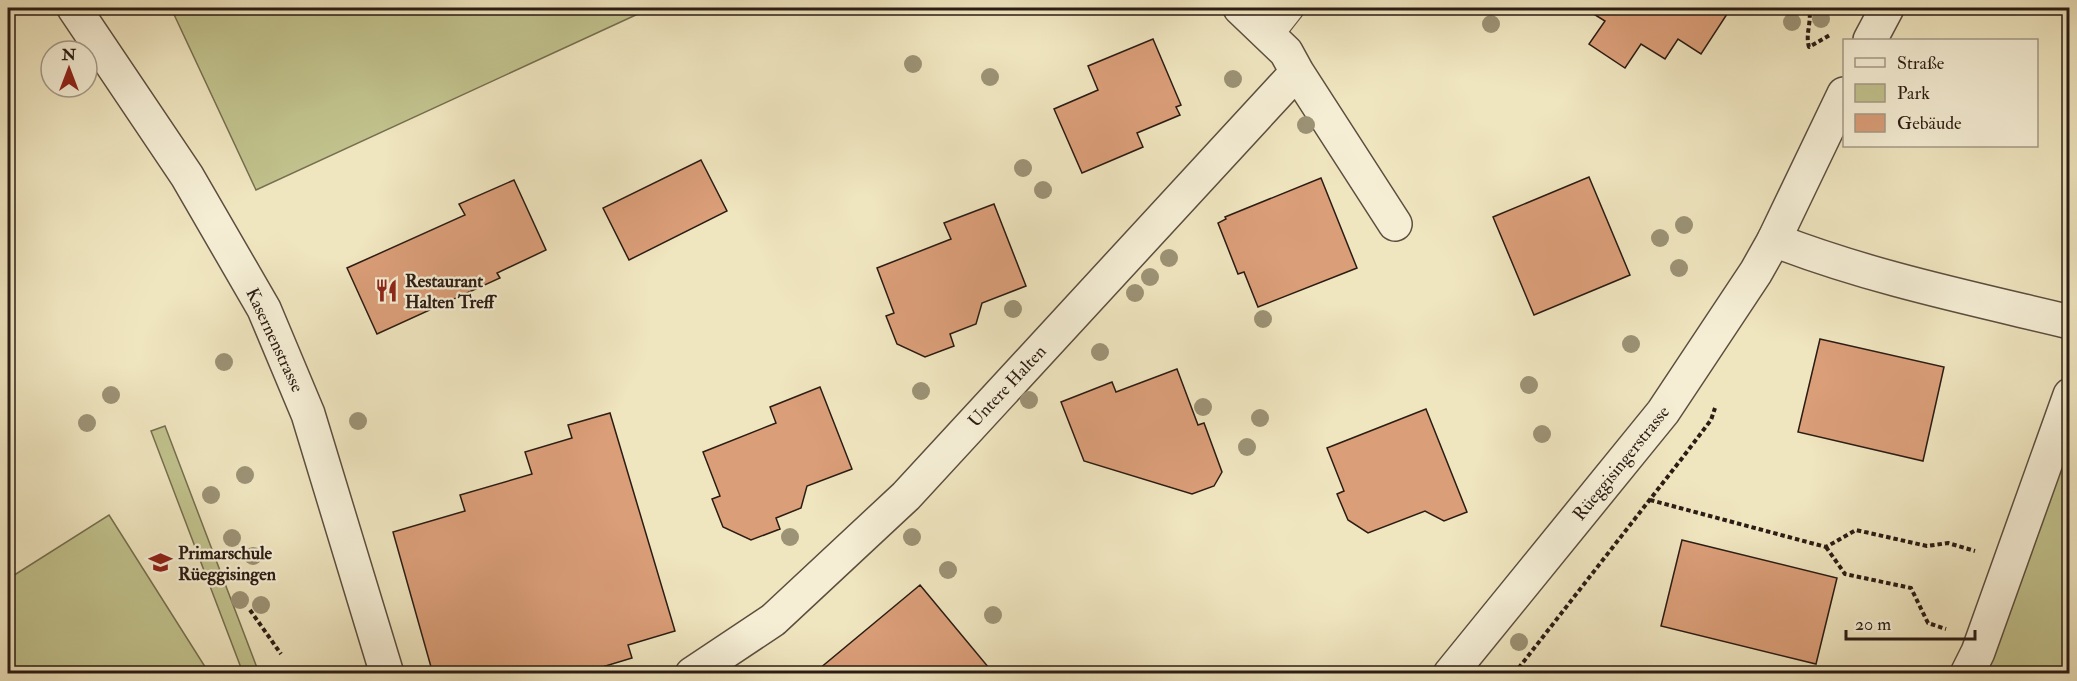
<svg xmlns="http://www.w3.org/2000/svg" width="2077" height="681" viewBox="0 0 2077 681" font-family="'IM FELL Double Pica',serif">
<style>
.green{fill:#c1c28d;stroke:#766f50;stroke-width:1.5}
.building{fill:#da9e78;stroke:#2b1c14;stroke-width:1.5}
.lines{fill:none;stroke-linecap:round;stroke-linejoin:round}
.service-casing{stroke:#5c4e3f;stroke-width:28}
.minor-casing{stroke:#5c4e3f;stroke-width:36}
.tertiary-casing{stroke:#5c4e3f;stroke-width:36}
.path{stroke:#2b1c14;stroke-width:4;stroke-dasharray:4.5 3;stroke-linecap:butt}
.service{stroke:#f5eed5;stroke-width:26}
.minor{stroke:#f5eed5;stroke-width:33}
.tertiary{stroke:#f5eed5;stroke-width:33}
.tree{fill:#9c9275}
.labels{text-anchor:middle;stroke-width:4.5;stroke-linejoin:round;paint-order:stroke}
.poi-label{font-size:18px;font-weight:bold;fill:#2b1c14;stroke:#f5eed5;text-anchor:start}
.street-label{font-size:18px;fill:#2b1c14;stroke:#f5eed5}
</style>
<rect width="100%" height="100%" fill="#efe5bf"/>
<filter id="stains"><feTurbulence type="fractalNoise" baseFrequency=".00333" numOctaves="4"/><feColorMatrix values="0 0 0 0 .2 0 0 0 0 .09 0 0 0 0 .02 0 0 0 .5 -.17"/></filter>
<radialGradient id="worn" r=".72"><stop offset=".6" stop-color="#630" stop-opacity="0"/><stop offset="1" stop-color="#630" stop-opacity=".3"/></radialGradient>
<path class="green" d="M171,8H651L256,190Z
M2069,395V673L1967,674Z
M165,426L259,673H243L151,431Z
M109,515L209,673H8V579Z"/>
<path class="building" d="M1584,8H1731L1701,54L1678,39L1665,59L1641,44L1625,68L1589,44L1605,21Z
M1153,39L1181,105L1176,107L1180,115L1137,133L1143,147L1082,173L1054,109L1098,90L1088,66Z
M701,160L727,211L629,260L603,208Z
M1589,177L1630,275L1534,315L1493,217Z
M1321,178L1357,268L1258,307L1244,272L1238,274L1218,223L1226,219L1225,217Z
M514,180L546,250L497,273L500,278L377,334L347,268L465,215L459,204Z
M994,204L1026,286L982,303L976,324L950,334L954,346L925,357L897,344L886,316L894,313L877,268L951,239L944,223Z
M1820,339L1944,367L1923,461L1798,432Z
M1177,369L1198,425L1204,423L1222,472L1214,486L1192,494L1084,461L1061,402L1112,382L1116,392Z
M820,387L852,469L807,486L801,508L776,518L780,529L751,540L723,527L712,499L720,496L703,452L776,423L770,407Z
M1426,409L1467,512L1444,521L1425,511L1368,533L1348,520L1337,494L1344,491L1327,448Z
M610,413L675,631L628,645L632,658L579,674H433L393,532L465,511L460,495L532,474L525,452L572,438L568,425Z
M1682,540L1837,578L1816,664L1661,626Z
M920,585L994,674H813Z"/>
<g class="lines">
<defs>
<path id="service" d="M1269,36L1291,8"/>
<path id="minor" d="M74,8L187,176L264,309L308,414L387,674
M1297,72L1395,224
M1774,240C1869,277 1970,298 2070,322
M692,674L773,620L906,496L1297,72L1286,52L1240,8
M1967,674L1978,652L2070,395"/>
<path id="tertiary" d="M1870,40L1887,8
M1450,674L1663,412L1756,272L1774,240L1844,94"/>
</defs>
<use href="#service" class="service-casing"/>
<use href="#minor" class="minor-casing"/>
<use href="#tertiary" class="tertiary-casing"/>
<path class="path" d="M1806,8L1809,9C1812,22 1805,34 1809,47L1830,35
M1650,500L1826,547L1856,530L1927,546L1948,543L1975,551
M1826,547L1845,574L1911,588L1928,623L1946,629
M250,610L281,654
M1514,674L1683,457L1711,420L1715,408"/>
<use href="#service" class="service"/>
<use href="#minor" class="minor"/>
<use href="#tertiary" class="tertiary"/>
</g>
<g class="tree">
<circle cx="1821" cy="19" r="9"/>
<circle cx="1792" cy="22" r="9"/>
<circle cx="1491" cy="24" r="9"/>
<circle cx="913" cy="64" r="9"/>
<circle cx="990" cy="77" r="9"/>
<circle cx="1233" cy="79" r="9"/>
<circle cx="1306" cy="125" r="9"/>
<circle cx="1023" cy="168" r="9"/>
<circle cx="1043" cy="190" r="9"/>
<circle cx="1684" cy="225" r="9"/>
<circle cx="1660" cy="238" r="9"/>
<circle cx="1169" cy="258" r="9"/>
<circle cx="1679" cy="268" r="9"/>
<circle cx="1150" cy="277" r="9"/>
<circle cx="1135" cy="293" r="9"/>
<circle cx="1013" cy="309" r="9"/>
<circle cx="1263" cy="319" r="9"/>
<circle cx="1631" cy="344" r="9"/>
<circle cx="1100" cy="352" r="9"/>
<circle cx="224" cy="362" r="9"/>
<circle cx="1529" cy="385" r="9"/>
<circle cx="921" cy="391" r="9"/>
<circle cx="111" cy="395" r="9"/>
<circle cx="1029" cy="400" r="9"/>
<circle cx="1203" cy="407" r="9"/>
<circle cx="1260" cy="418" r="9"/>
<circle cx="358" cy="421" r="9"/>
<circle cx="87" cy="423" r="9"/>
<circle cx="1542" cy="434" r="9"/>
<circle cx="1247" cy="447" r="9"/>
<circle cx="245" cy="475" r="9"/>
<circle cx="211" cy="495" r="9"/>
<circle cx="790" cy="537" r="9"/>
<circle cx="912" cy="537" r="9"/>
<circle cx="232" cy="538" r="9"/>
<circle cx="253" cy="556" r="9"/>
<circle cx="948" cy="570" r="9"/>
<circle cx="240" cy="600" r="9"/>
<circle cx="261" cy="605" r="9"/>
<circle cx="993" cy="615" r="9"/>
<circle cx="1519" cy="642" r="9"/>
</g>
<defs>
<symbol id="restaurant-bare" viewBox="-9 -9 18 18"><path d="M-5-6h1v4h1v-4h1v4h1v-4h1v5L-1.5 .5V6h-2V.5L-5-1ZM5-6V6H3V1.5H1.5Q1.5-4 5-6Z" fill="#8f2418" stroke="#f5eed5" stroke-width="2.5" paint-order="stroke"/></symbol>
<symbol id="school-bare" viewBox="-9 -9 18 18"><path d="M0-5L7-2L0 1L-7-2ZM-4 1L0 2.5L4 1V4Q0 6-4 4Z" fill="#8f2418" stroke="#f5eed5" stroke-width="2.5" paint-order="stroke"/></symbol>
</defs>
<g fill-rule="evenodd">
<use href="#restaurant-bare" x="370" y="274" width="33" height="33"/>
<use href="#school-bare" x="144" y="546" width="33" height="33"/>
</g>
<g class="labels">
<g class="poi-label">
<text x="405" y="287">Restaurant<tspan x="405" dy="21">Halten Treff</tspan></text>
<text x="178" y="559">Primarschule<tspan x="178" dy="21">Rüeggisingen</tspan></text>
</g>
<g class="street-label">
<text transform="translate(275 340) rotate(65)" y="6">Kasernenstrasse</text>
<text transform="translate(1007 386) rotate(-47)" y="6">Untere Halten</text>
<text transform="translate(1621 463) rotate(-51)" y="6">Rüeggisingerstrasse</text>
</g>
</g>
<rect width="2077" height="681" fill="none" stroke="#efe5bf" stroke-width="30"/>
<rect x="9" y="9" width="2059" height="663" fill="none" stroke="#2b1c14" stroke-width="3"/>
<rect x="15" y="15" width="2047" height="651" fill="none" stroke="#2b1c14" stroke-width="1.5"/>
<rect x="1843" y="39" width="195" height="108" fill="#f5eed5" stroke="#a49a88" stroke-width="1.5"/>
<rect x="1855" y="58" width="30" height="9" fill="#f5eed5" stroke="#a49a88" stroke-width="1.5"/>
<text x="1897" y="69" font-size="18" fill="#2b1c14">Straße</text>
<rect x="1855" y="84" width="30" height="18" fill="#c1c28d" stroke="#a49a88" stroke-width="1.5"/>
<text x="1897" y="99" font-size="18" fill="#2b1c14">Park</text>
<rect x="1855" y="114" width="30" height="18" fill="#da9e78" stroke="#a49a88" stroke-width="1.5"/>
<text x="1897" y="129" font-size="18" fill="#2b1c14">Gebäude</text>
<g transform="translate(69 69)"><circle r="28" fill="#f5eed5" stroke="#a49a88" stroke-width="1.5"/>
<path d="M0-4.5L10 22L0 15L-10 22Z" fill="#8f2418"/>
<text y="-9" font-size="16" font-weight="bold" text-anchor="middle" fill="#2b1c14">N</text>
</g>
<path d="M1846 630v9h129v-9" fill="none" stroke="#2b1c14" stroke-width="3"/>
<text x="1855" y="630" font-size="18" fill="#2b1c14" stroke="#f5eed5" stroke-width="4.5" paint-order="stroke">20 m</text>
<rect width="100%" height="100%" filter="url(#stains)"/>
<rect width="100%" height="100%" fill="url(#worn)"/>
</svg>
